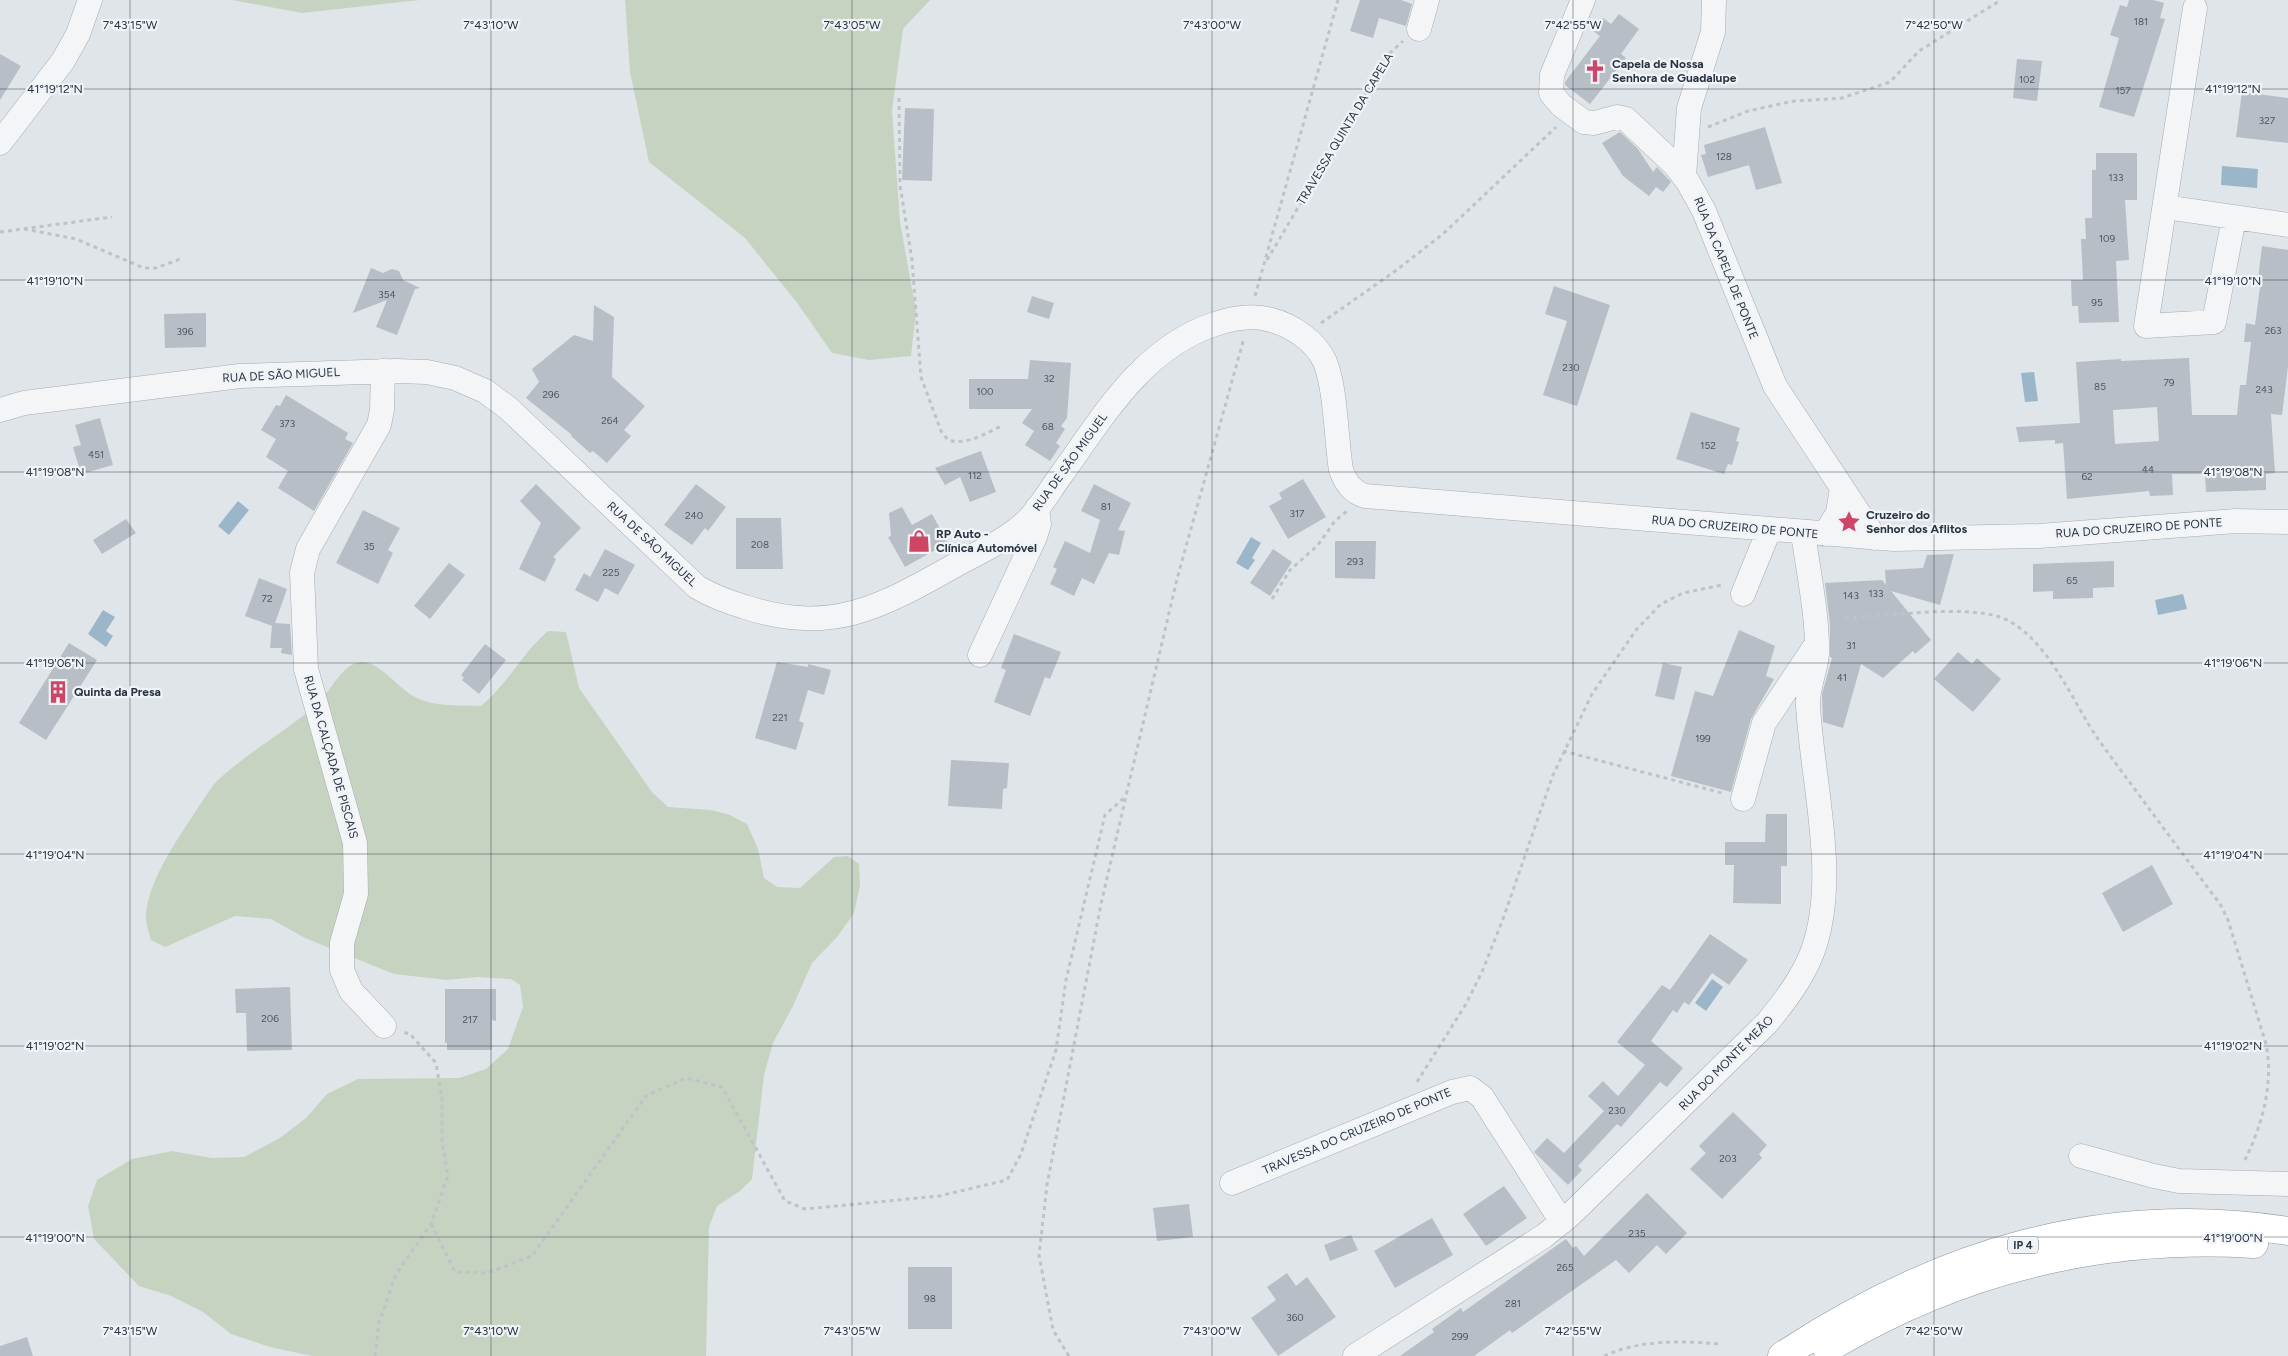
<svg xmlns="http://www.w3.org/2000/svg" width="2288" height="1356" viewBox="0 0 2288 1356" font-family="Figtree,sans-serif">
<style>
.green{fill:#c7d3c1}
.water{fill:#9bb6c9}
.building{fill:#b7bec6;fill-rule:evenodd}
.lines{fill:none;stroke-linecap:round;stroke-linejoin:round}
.minor-casing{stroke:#a5acb3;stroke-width:25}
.highway-casing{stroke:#8893a0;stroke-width:29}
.path{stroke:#bec3c8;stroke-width:3;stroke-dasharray:4 4;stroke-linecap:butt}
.minor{stroke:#f3f5f7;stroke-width:24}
.highway{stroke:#fff;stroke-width:28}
.ticks{fill:none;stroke:#293441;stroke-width:1;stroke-opacity:0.45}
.labels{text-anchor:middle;stroke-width:4.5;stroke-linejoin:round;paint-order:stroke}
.number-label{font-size:10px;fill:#4c5662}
.shield{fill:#f0f3f7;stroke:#656d78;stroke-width:1}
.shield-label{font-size:11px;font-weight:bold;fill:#293441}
.poi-label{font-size:12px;font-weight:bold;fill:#293441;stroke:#f0f3f7;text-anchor:start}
.street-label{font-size:12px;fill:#293441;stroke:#f0f3f7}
.ticks-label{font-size:12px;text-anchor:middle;fill:#293441;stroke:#f0f3f7;stroke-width:4.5;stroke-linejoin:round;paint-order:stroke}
</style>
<rect width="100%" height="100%" fill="#e0e5e9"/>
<path class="green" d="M232,0H420L302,13Z
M625,0H930L903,29L892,111L900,222L916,311L911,356L869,360L832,353L798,304L745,238L649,162L630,72Z
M548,631L566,632L579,688L652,792L668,807L711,810L730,815L747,824L758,849L764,878L777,887L800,888L834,857L848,856L859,864L860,885L854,913L838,936L812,963L793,1006L773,1043L764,1075L752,1179L740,1191L717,1206L709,1227L706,1356H312L270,1347L231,1334L203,1312L171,1296L139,1286L94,1239L88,1206L97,1180L132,1159L172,1151L212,1158L244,1157L280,1138L306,1118L327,1094L358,1079L459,1078L486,1069L508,1049L523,1007L520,985L511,979L478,977L447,980L394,974L305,938L271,919L235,916L165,947L151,940C149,932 145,922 146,914C149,878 180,836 199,806C205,798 210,788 217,781C247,753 285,732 316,705C330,693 342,663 361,662C380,661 399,690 417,698C436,707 461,705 481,706C508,684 522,653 548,631Z"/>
<path class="water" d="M2222,166L2258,169L2257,188L2221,185Z
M2034,372L2038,401L2025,402L2021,373Z
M238,501L249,510L229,535L218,526Z
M1251,537L1261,543L1252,558L1255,560L1248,570L1236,563Z
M2183,594L2187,609L2158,615L2155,600Z
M103,610L115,617L106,631L113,636L106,647L88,634Z
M1712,979L1723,987L1706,1011L1695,1003Z"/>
<path class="building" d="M1360,0H1401L1412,4L1406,26L1379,18L1373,38L1350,31Z
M2129,0H2153L2164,3L2160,18L2165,19L2134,117L2099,107L2119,38L2110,35L2120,5L2127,7Z
M1619,14L1639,29L1621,54L1626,58L1590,104L1565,85V82L1600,36L1593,31L1603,18L1611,24Z
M0,54L21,66L0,100Z
M2017,59L2042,61L2037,101L2013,98Z
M2242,92L2288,98V143L2236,137Z
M905,108L934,109L932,181L902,180Z
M1765,127L1782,183L1756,190L1749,165L1708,177L1701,155L1706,154L1704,145Z
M1620,132L1638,149L1653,172L1657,167L1671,182L1663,192L1656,187L1649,196L1623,176L1602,143Z
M2096,153H2137V200H2125L2129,260L2116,261L2119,322L2079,323L2078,306H2072L2071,280H2083L2081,239H2086L2085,218H2092V170H2096Z
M2262,246L2288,250V366L2282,415L2271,414L2275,473L2266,474V490L2206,492L2205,474H2172L2173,495L2150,496L2149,491L2067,499L2063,443L2055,444V440L2019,442L2016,427L2080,423L2076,362L2121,359V361L2189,358L2192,415H2237L2240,385H2246L2251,342H2244L2246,323L2255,325L2260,287H2257ZM2157,407L2159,441L2115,444L2113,410Z
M371,268L383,273L392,269L399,271L403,280L420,288L415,289L397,335L376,327L387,300L353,313Z
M1554,286L1610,305L1577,406L1543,395L1567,321L1545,314Z
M1032,296L1054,303L1049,319L1027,312Z
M594,305L614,317L612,377L645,406L624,430L631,436L607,463L593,451L590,453L571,436L572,435L526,398L539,382L532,369L574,335L593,341Z
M206,313V347L165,348L164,314Z
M1030,360L1071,363L1067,418L1061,426L1065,429L1056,443L1060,446L1050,461L1025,445L1034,431L1022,423L1032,409H969V379H1028Z
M286,395L348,433L345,439L353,443L314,511L278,488L288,471L266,457L276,439L261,430L276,405L280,406Z
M1691,412L1740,428L1736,441L1739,442L1732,465L1728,464L1724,474L1676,459Z
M100,418L113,465L81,474L73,447L81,445L75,425Z
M981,451L996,492L970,502L960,477L945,485L935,468Z
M1303,479L1326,517L1288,539L1269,506L1282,499L1279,493Z
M536,484L581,528L553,557L556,559L545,582L519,569L541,523L520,501Z
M696,484L726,507L708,531L705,528L692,545L664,525Z
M1094,484L1131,503L1118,530L1125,531L1119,555L1109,553L1094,584L1082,578L1074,596L1050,584L1057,569L1053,567L1065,541L1090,553L1100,520L1081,511Z
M902,507L912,525L932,514L948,543L905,567L888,537L891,536L889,513Z
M363,510L400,528L388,550L393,553L378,584L336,563Z
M736,518H781L783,569H736Z
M126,519L136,533L102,554L93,540Z
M1335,541H1376L1375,579L1335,578Z
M605,549L635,565L618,595L605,588L598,602L575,590L584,573L590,577Z
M1273,549L1292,562L1270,596L1250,583Z
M1954,554L1940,605L1891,591L1931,640L1915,654L1913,651L1883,678L1861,664L1843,728L1823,722L1822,694L1832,658L1830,657V624L1825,583L1882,580L1886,585L1885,570L1923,568L1927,555Z
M2114,561V587L2093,588V598L2053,599V591L2033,592V564Z
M449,563L465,575L430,619L414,606Z
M259,578L287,589L275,623L290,624L292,655L281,653L282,648H270L272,626L245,616Z
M1739,630L1775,646L1766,676L1774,679L1751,719L1731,792L1671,776L1695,691L1713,696Z
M1014,634L1061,652L1050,679L1045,677L1030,716L994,702L1006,670L1001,668Z
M69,643L97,660L46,740L19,723Z
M485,644L506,660L479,694L462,680L464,678L461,675Z
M1958,652L1972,664L1977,658L2001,679L1973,712L1934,679Z
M777,662L808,667V664L831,670L824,695L808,690L799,721L804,723L796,750L755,738Z
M1663,663L1682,667L1674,700L1655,696Z
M951,760L1009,763L1007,788L1003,789L1002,809L948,806Z
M1766,814H1787V866H1781V904L1733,903L1734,865H1725V842H1765Z
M2152,865L2173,904L2123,932L2102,893Z
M1710,934L1748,960L1729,985L1712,973L1689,1005L1684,1002L1677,1013L1673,1010L1651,1041L1683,1068L1667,1087L1660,1082L1621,1127L1617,1124L1578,1166L1582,1170L1568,1185L1534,1152L1547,1138L1564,1153L1604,1111L1588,1096L1603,1081L1618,1096L1645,1065L1617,1042L1662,985L1670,990Z
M290,987L292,1050L247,1051L246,1013H236L235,989Z
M445,989H496V1021L492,1020V1050H447V1043H445Z
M1733,1112L1767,1145L1759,1154L1762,1158L1722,1199L1690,1169L1706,1153L1699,1146Z
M1504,1186L1527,1218L1486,1246L1463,1214Z
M1647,1193L1687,1233L1666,1254L1657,1245L1629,1273L1616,1260L1512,1333L1510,1330L1474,1356H1400L1434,1332L1432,1329L1461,1308L1463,1312L1566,1239L1573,1248L1576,1246L1584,1256Z
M1189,1204L1193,1237L1157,1241L1153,1208Z
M1432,1218L1453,1255L1395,1288L1374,1251Z
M1351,1235L1358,1250L1330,1261L1324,1245Z
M908,1267H952V1329H908Z
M1287,1273L1296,1286L1307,1277L1336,1317L1278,1356L1251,1318L1276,1300L1267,1287Z
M27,1337L33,1356H0V1346Z"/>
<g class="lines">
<defs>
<path id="minor" d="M1583,0L1552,75L1551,93L1561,105L1584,122L1594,123L1617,117L1626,119L1675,165L1688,182L1704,211L1775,386L1875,538
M2195,8L2146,326L2214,322L2234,218
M1419,29L1427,0
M0,143L63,61L78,34L90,0
M1684,176L1689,108L1713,32L1714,0
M2165,207L2288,225
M383,371L382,410L379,425L308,549L302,573L306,669L355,843L356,894L342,943V970L351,991L384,1026
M0,410L24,403L240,376L396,371L427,372L455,378L485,391L508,408L697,587C712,596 728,602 745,607C830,635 879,608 952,567C977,553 1006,541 1027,521C1040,508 1050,490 1061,475C1103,417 1142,348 1215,324C1233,318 1252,314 1271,320C1291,325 1316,341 1325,362C1336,389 1336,439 1341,470C1346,483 1352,492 1365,496L1894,539L2039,536L2236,521L2288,522
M1825,534L1838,513L1842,488
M1743,594L1769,530
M980,655L1035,537L1039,524L1037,508
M1743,799L1764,723L1814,648
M2081,1156L2154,1176L2179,1181L2288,1184
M1232,1183L1452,1092L1470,1088L1482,1097L1562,1222
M1355,1356L1544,1236L1569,1216L1767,1023C1784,1002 1802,979 1812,953C1840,879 1812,783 1808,705C1807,687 1816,671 1817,653C1818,618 1808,569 1803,533"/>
<path id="highway" d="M1827,1349C1958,1270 2102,1235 2254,1244
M1782,1356C1937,1254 2101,1202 2288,1231"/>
</defs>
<use href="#minor" class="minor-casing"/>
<use href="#highway" class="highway-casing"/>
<path class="path" d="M899,98L900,185L912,260L921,377L941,431L948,440C967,446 985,433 1002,426
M1708,127L1748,111L1794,101L1842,98L1890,82L1919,51L2001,0
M24,229L76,239L144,268H156L180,259
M0,232L112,217
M1267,260L1389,54L1403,41
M1255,296L1338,0
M1321,323L1394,272L1443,234L1556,127
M1272,599L1290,570L1318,545L1335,521L1347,511
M1845,618C1885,616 1964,605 2000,617C2046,634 2072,701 2098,739C2138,794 2179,849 2220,904L2228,920L2266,1044C2274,1084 2262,1125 2245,1160
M1563,751L1722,793
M1417,1082L1466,1004L1482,972L1503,919L1553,775L1592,694L1636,630L1661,604L1683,593L1722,585
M431,1224L455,1272L487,1273L532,1256L646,1096L686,1078L722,1087L785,1201L805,1209L939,1196L1007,1180L1021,1154L1056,1050L1066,980L1105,815L1125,797
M375,1356L379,1323L396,1274L431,1224L448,1176L442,1141V1099L436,1063L410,1034L403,1032
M1069,1356L1053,1330L1039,1255L1047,1185L1101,904L1126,796L1177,579L1244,338
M1604,1356C1641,1339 1683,1341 1722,1344"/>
<use href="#minor" class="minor"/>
<use href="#highway" class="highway"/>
</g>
<path class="ticks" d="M130,0V1356M491,0V1356M852,0V1356M1212,0V1356M1573,0V1356M1934,0V1356M0,89H2288M0,280H2288M0,472H2288M0,663H2288M0,854H2288M0,1046H2288M0,1237H2288"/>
<defs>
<symbol id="church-bare" viewBox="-9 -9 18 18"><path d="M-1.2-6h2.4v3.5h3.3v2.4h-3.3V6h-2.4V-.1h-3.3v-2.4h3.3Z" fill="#ce4566" stroke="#f0f3f7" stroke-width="2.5" paint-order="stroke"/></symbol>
<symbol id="sight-bare" viewBox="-9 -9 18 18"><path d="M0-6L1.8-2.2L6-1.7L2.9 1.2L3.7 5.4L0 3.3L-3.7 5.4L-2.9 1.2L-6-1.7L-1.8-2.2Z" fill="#ce4566" stroke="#f0f3f7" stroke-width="2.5" paint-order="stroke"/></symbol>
<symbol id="shop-bare" viewBox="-9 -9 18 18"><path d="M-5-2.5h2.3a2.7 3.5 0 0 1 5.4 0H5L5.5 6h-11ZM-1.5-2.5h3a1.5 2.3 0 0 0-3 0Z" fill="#ce4566" stroke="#f0f3f7" stroke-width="2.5" paint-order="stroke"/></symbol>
<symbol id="building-bare" viewBox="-9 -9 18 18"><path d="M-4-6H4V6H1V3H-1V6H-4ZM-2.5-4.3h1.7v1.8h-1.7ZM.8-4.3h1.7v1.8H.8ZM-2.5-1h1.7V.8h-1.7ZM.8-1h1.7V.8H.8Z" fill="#ce4566" stroke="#f0f3f7" stroke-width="2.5" paint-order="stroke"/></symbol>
</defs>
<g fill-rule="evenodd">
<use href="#church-bare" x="1579" y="55" width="32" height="32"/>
<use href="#sight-bare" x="1833" y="506" width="32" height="32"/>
<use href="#shop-bare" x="903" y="525" width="32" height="32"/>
<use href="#building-bare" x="42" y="676" width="32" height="32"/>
</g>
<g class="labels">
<g class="number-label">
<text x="2141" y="25">181</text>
<text x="2027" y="83">102</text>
<text x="2123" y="94">157</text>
<text x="2267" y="124">327</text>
<text x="1724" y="160">128</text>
<text x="2116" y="181">133</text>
<text x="2107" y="242">109</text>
<text x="387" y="298">354</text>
<text x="2097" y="306">95</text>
<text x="2273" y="334">263</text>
<text x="185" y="335">396</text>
<text x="1571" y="371">230</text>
<text x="1049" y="382">32</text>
<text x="2169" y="386">79</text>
<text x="2100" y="390">85</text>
<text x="2264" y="393">243</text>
<text x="985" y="395">100</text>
<text x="551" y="398">296</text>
<text x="610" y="424">264</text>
<text x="287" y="427">373</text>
<text x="1048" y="430">68</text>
<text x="1708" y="449">152</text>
<text x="96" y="458">451</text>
<text x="2148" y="473">44</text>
<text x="975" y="479">112</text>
<text x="2087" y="480">62</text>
<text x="1106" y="510">81</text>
<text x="1297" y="517">317</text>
<text x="694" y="519">240</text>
<text x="760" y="548">208</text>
<text x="369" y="550">35</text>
<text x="1355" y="565">293</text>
<text x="611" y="576">225</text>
<text x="2072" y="584">65</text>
<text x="1876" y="597">133</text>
<text x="1851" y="599">143</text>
<text x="267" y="602">72</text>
<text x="1851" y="649">31</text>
<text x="1842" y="681">41</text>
<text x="780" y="721">221</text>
<text x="1703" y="742">199</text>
<text x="270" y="1022">206</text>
<text x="470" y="1023">217</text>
<text x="1617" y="1114">230</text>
<text x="1728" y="1162">203</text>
<text x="1637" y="1237">235</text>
<text x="1565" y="1271">265</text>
<text x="930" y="1302">98</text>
<text x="1513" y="1307">281</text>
<text x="1295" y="1321">360</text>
<text x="1460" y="1340">299</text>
</g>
<rect class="shield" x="2008" y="1236.5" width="30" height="17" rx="4"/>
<g class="shield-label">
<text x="2023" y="1249">IP 4</text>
</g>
<g class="poi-label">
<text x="1612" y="68">Capela de Nossa<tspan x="1612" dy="14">Senhora de Guadalupe</tspan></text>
<text x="1866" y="519">Cruzeiro do<tspan x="1866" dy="14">Senhor dos Aflitos</tspan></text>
<text x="936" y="538">RP Auto -<tspan x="936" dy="14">Clínica Automóvel</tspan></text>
<text x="74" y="696">Quinta da Presa</text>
</g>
<g class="street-label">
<text transform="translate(1345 129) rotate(-59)" y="4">TRAVESSA QUINTA DA CAPELA</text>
<text transform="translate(1726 268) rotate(68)" y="4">RUA DA CAPELA DE PONTE</text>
<text transform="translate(281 375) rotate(-3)" y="4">RUA DE SÃO MIGUEL</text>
<text transform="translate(1070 462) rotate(-54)" y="4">RUA DE SÃO MIGUEL</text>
<text transform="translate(1735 527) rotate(5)" y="4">RUA DO CRUZEIRO DE PONTE</text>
<text transform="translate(2139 528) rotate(-4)" y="4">RUA DO CRUZEIRO DE PONTE</text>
<text transform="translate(652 544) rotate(43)" y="4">RUA DE SÃO MIGUEL</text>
<text transform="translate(331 757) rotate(74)" y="4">RUA DA CALÇADA DE PISCAIS</text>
<text transform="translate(1726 1063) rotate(-45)" y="4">RUA DO MONTE MEÃO</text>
<text transform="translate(1357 1131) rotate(-23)" y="4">TRAVESSA DO CRUZEIRO DE PONTE</text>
</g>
</g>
<g class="ticks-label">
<text x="130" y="29">7°43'15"W</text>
<text x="491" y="29">7°43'10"W</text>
<text x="852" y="29">7°43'05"W</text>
<text x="1212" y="29">7°43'00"W</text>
<text x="1573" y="29">7°42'55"W</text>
<text x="1934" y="29">7°42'50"W</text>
<text x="55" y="93">41°19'12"N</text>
<text x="2233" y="93">41°19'12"N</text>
<text x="55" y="285">41°19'10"N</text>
<text x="2233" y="285">41°19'10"N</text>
<text x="55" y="476">41°19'08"N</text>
<text x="2233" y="476">41°19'08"N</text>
<text x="55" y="667">41°19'06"N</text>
<text x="2233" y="667">41°19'06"N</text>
<text x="55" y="859">41°19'04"N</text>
<text x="2233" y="859">41°19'04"N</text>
<text x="55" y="1050">41°19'02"N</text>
<text x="2233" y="1050">41°19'02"N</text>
<text x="55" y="1242">41°19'00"N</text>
<text x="2233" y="1242">41°19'00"N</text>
<text x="130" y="1335">7°43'15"W</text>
<text x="491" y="1335">7°43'10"W</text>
<text x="852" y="1335">7°43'05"W</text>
<text x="1212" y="1335">7°43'00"W</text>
<text x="1573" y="1335">7°42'55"W</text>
<text x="1934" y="1335">7°42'50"W</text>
</g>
</svg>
